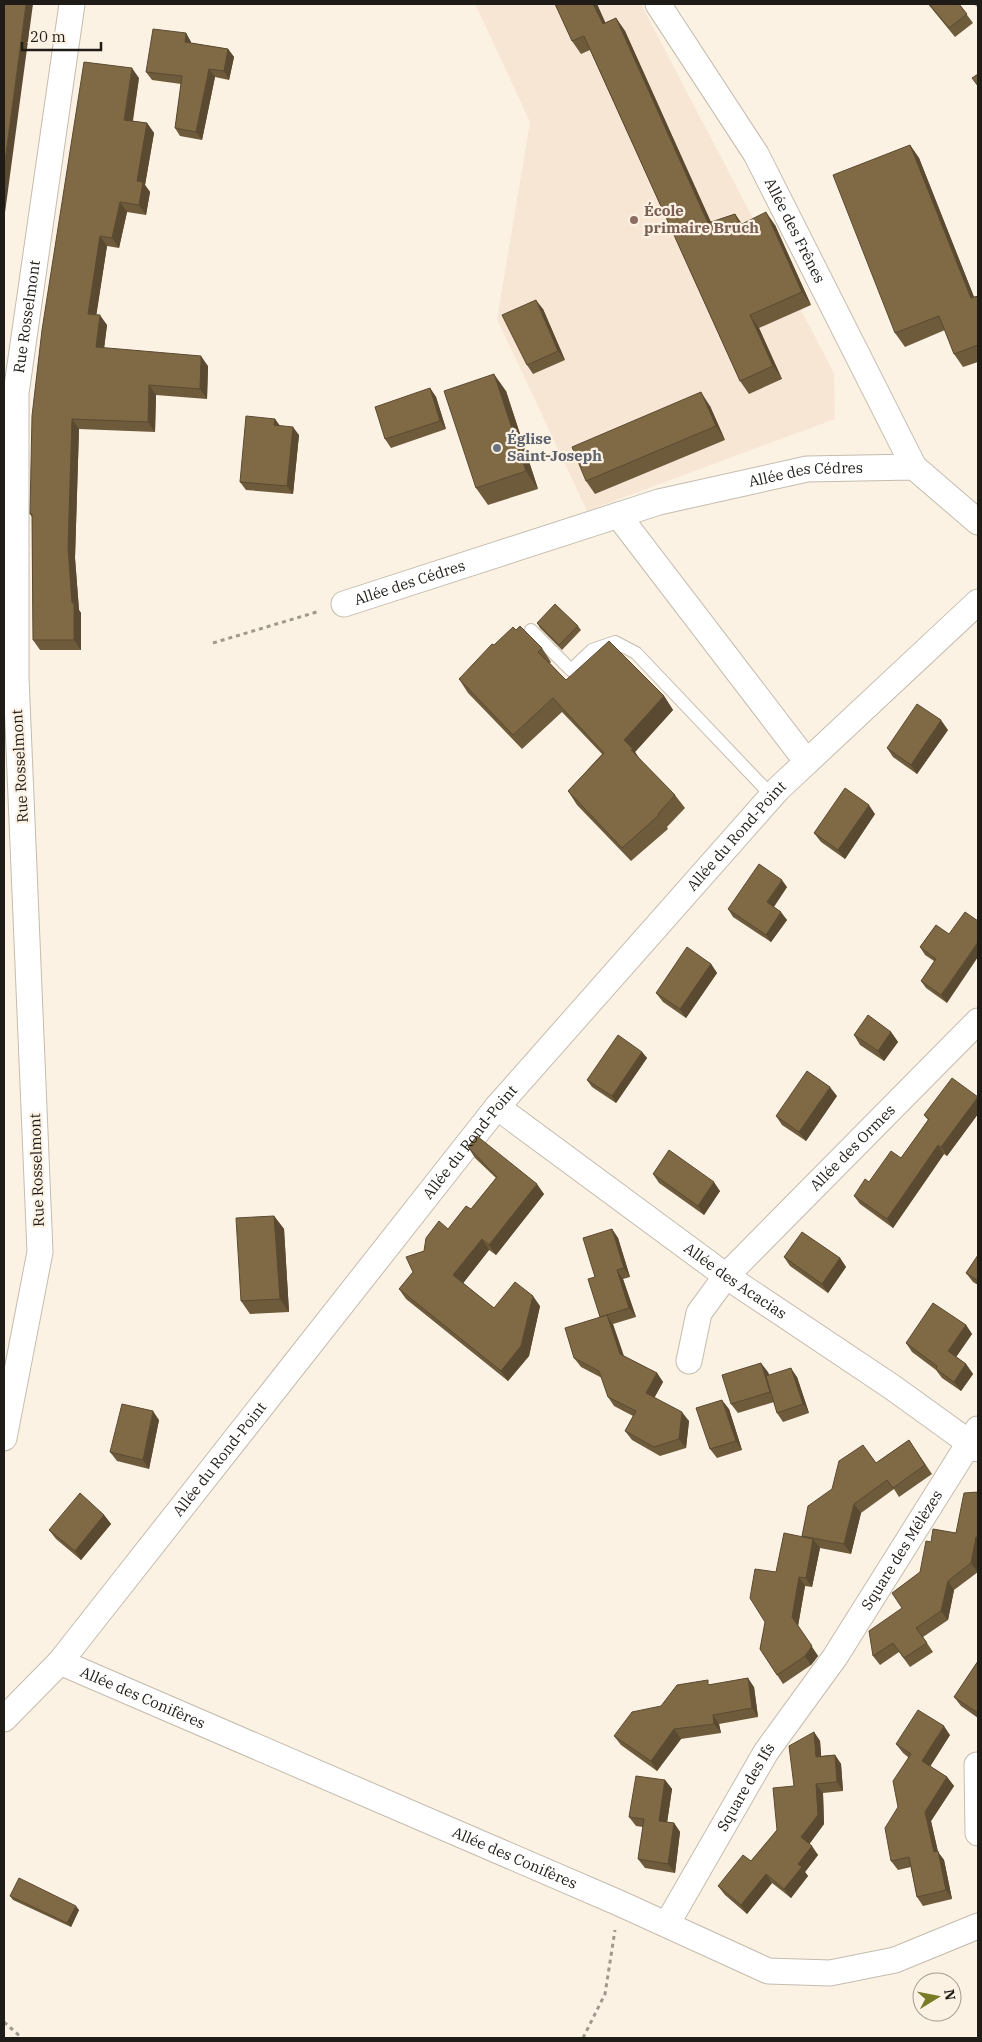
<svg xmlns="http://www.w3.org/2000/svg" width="982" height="2042" viewBox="0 0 982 2042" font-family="'IBM Plex Serif',serif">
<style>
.education{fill:#f8e6d5}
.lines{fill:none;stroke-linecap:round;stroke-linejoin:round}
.lane-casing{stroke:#c4bcae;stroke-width:14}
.street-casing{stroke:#c4bcae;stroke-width:27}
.path{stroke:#9f988d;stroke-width:3;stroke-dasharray:4 4;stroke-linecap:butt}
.lane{stroke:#fff;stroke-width:12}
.street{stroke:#fff;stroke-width:25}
.wall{fill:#6e5b3c}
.shaded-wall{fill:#5a4a31}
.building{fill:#806a46;stroke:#5a4a31}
.education-dot{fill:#8d6e63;stroke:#fcf2e4;stroke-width:2}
.worship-dot{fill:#6b7280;stroke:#fcf2e4;stroke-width:2}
.labels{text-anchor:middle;stroke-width:4.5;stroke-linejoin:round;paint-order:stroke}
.education-label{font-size:15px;font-weight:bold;fill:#785e54;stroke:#fcf2e4;text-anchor:start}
.street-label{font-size:15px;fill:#1f1c17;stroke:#fcf2e4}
.worship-label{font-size:15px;font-weight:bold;fill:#5b616d;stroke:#fcf2e4;text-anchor:start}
</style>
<rect width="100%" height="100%" fill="#fcf2e4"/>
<path class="education" d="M475,4H641L834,373L835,419L587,511L497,319L530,122Z"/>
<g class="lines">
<defs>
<path id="lane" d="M531,630L571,670L592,650L615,642L636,653L772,796"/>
<g id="street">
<path id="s1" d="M658,4L756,154L914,467"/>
<path d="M618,515L807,762"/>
<path id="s2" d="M344,604L659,502L807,469L914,467L978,522"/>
<path id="s3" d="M497,1107L726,1276L892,1387L978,1449"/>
<path id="s4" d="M689,1361L699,1313L726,1276L978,1021"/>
<path id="s5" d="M4,1438L40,1252L16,677V393L72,4"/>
<path id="s6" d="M60,1662L619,1903L768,1971L830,1973L895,1960L978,1926"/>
<path id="s7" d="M4,1719L60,1662L497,1107L778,789L978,602"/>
<path d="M977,1765L978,1833"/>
<path id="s8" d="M667,1924L766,1752L835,1657L978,1429"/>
</g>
</defs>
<use href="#lane" class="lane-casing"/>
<use href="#street" class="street-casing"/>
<path class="path" d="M976,4L978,6
M213,643L320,611
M4,2022L22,2038
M583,2038L605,1994L615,1930"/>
<use href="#lane" class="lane"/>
<use href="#street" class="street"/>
</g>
<path class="wall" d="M555,4H597L605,23L616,18L625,31L711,222L735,214L742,224L775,225L811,305L759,328L782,379L749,394L740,381L590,50L581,54L572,41Z
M928,4H959L973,23L955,37Z
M186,33L191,42V43L228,49L234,57L229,80L215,77L202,140L180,136L175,128L181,84L152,80L146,72Z
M139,78L133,121L147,123L154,133L145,185L150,192L146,215L127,212L119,248L107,246L96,315L107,325L104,348L208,366L207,399L156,395L155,432L79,429L75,558L79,610L81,613V650H40L33,640L32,517L30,514Z
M910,145L919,158L974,297L978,296V362L963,367L954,354L945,330L905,347L895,333Z
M543,309L565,360L533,374L527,365Z
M430,388L436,397L446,429L391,448L385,439Z
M506,391L538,489L488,505L476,488Z
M710,406L725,440L595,494L586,481Z
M275,419L279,426L299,435L293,494L246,490L240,482Z
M537,623L578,626L581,630L562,650L540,628Z
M516,630L542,648L551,662L550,663L566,680L664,696L673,710L635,752L640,760L675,795L685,808L667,827L668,829L631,861L577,805L568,791L602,754L562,712L522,749L468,693L459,679Z
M948,730L917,774L893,757L887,748Z
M875,814L845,859L821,842L814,833Z
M787,887L774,907L787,920L771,942L733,917L728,909Z
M936,925L947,1003L926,988L921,981L934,961L925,955L920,947Z
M711,964L717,973L686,1018L663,1002L656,993Z
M891,1032L898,1042L884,1061L860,1045L854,1035Z
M642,1052L647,1058L616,1103L592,1087L587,1080Z
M837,1096L806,1141L782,1125L776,1116Z
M978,1097V1114L947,1156L944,1154L893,1228L860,1204L854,1196L869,1182L901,1158L928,1120L924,1115Z
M468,1147L544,1194L496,1255L489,1250L463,1283L494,1308L540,1306L529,1356L508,1381L406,1299L399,1289L413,1272L424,1251L471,1209L496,1178L475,1158Z
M653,1174L720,1191L704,1215L659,1183Z
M274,1216L284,1229L289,1312L250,1314L241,1301Z
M612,1229L618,1238L630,1277L623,1279L636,1317L613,1324L624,1356L657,1373L663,1382L654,1398L689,1421L686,1448L660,1456L632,1440L625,1431L633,1416L614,1406L608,1397L602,1378L581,1367L574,1358L600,1317L595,1277Z
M978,1255V1285L973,1282L966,1273Z
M784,1257L840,1258L846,1267L828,1293L790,1266Z
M966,1325L972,1334L956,1357L966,1364L973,1374L961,1391L942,1378L936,1370L912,1352L906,1343Z
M768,1372L769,1375L797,1377L809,1413L783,1422L777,1413L774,1402L738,1413L731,1404Z
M729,1409L742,1450L717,1458L710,1449Z
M159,1420L149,1469L117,1461L110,1452Z
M909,1440L932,1474L899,1497L894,1489L861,1513L851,1554L820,1548L812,1587L805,1586L798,1626L818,1656L811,1665L783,1684L760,1649L776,1572L802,1537L876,1463Z
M978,1492V1572L954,1590L948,1620L923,1637L933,1652L910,1667L899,1652L880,1665L873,1656L902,1608L920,1572L931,1542L956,1533Z
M104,1515L111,1524L81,1560L56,1539L49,1530Z
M978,1661V1718L961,1706L954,1697Z
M711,1684L754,1687L758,1717L719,1724L721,1733L681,1739L657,1771L621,1745L614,1736L661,1706Z
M814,1732L820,1741L821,1756L835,1755L841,1764L843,1791L823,1793L824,1824L809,1844L818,1855L805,1872L808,1876L791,1898L772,1883L747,1914L725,1895L718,1886L751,1861L777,1830Z
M950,1735L930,1766L947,1777L954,1786L931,1821L938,1852L944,1860L952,1899L923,1906L917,1897L911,1867L898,1870L891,1861L908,1757L903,1753L896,1744Z
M665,1780L672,1789L667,1822L674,1823L680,1832L675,1873L645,1868L638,1859L643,1827L636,1826L629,1817Z
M10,1896L79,1910L71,1927L13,1900Z"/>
<path class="shaded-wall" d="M26,4H33L4,220V168Z
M593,4H597L612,37L603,24Z
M616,18L625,31L717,236L708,223Z
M186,33L191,42V50L185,42Z
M228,49L234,57L229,80L224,71Z
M132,68L139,78L131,130L124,120Z
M209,69L215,77L202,140L196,132Z
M147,123L154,133L145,185L150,192L146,215L139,205L137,181Z
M910,145L919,158L978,307L971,298Z
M120,202L127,212L119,248L112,238Z
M766,212L775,225L811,305L802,292Z
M735,214L744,227L740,225Z
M100,236L107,246L95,324L88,314Z
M536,300L543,309L565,360L558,351Z
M100,315L107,325L103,357L96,347Z
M750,315L759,328L782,379L773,366Z
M201,356L208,366L207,399L200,389Z
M494,374L506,391L538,489L526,471Z
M149,385L156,395L155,432L148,422Z
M430,388L436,397L446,429L440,421Z
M701,392L710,406L725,440L716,426Z
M72,419L79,429L75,558L79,610L81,613V650L74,640L68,548Z
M275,419L281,427L274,425Z
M293,427L299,435L293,494L287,486Z
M664,696L673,710L635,752L642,762L641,764L624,740Z
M941,720L948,730L917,774L911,765Z
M869,805L875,814L845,859L838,850Z
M782,880L787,887L772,909L767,902Z
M781,912L787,920L771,942L766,935Z
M978,942V957L947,1003L941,995Z
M711,964L717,973L686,1018L680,1009Z
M891,1032L898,1042L884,1061L878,1051Z
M642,1052L647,1058L616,1103L612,1096Z
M830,1087L837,1096L806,1141L799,1132Z
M978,1097V1114L947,1156L941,1147Z
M938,1145L944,1154L893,1228L887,1219Z
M714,1182L720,1191L704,1215L698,1206Z
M537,1184L544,1194L496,1255L489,1245Z
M274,1216L284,1229L289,1312L280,1299Z
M612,1229L618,1238L630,1277L624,1268Z
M482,1239L489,1250L461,1286L453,1275Z
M840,1258L846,1267L828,1293L822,1284Z
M617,1270L623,1279L636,1317L629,1308Z
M533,1296L540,1306L529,1356L508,1381L501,1371Z
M607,1315L613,1325L626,1363L620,1354Z
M966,1325L972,1334L954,1360L948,1351Z
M761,1363L768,1372L777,1401L770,1392Z
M966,1364L973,1374L961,1391L954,1382Z
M791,1368L797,1377L809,1413L803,1404Z
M657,1373L663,1382L652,1402L646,1393Z
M722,1400L729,1409L742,1450L736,1441Z
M153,1411L159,1420L149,1469L143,1460Z
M682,1412L689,1421L686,1448L679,1439Z
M854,1504L861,1513L851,1554L844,1544Z
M104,1515L111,1524L81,1560L75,1551Z
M976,1537L978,1540V1572L971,1563Z
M813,1539L820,1548L812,1587L806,1578Z
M799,1577L805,1586L798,1626L818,1656L811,1665L805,1656L792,1617Z
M948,1581L954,1590L948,1620L941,1611Z
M748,1678L754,1687L758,1717L752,1708Z
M713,1715L719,1724L721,1733L714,1724Z
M944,1726L950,1735L928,1770L922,1761Z
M674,1729L681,1739L657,1771L651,1761Z
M814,1732L820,1741L822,1766L816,1757Z
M835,1755L841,1764L843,1791L837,1782Z
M947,1777L954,1786L931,1821L938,1852L944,1860L952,1899L946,1890L934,1852L925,1812Z
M665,1780L672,1789L666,1830L659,1821Z
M816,1784L823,1793L824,1824L808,1846L801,1837Z
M674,1823L680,1832L675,1873L668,1864Z
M812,1846L818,1855L805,1872L808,1876L791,1898L784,1889L798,1864Z
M766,1874L772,1883L747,1914L741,1905Z
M76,1906L79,1910L71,1927L67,1923Z"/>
<path class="building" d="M4,4H26L4,168Z
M555,4H593L603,24L616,18L708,223L735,214L740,225L766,212L802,292L750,315L773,366L740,381L584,36L572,41Z
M929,4H959L967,14L949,28Z
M153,29L186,33L185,42L228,49L224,71L209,69L196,132L175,128L182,76L146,72Z
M84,62L132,68L124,120L147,123L137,181L143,182L139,205L120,202L112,238L100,236L88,314L100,315L96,347L201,356L200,389L149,385L148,422L72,419L68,548L72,603H74V640H33L32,514H30L32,416L42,330Z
M978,74V86L972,78Z
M910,145L971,298L978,296V345L954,354L939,316L895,333L833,175Z
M536,300L558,351L527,365L502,315Z
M494,374L526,471L476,488L444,391Z
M430,388L440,421L385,439L375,407Z
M701,392L716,426L586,481L572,447Z
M246,416L275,419L274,425L293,427L287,486L240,482Z
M555,604L578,626L559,645L537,623Z
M520,626L542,648L538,652L566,680L609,641L664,696L624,740L633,749L631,750L675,795L658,814L659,815L622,848L568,791L604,753L553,698L513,735L459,679L492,644L494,645L513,627L516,630Z
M917,704L941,720L911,765L887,748Z
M845,788L869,805L838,850L814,833Z
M759,864L782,880L767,902L781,912L766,935L728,909Z
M965,912L978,921V942L941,995L921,981L936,959L920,947L936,925L949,934Z
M687,947L711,964L680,1009L656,993Z
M868,1015L891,1032L878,1051L854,1035Z
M618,1035L642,1052L612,1096L587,1080Z
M807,1071L830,1087L799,1132L776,1116Z
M952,1078L978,1097L941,1147L938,1145L887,1219L854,1196L865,1179L869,1182L891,1151L901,1158L929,1119L924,1115Z
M477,1136L537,1184L489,1245L482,1239L453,1275L494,1308L515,1282L533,1296L521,1346L501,1371L399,1289L413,1272L406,1257L424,1251L426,1238L439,1221L448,1229L466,1206L471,1209L497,1177L468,1147Z
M669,1150L714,1182L698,1206L653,1174Z
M274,1216L280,1299L241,1301L236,1218Z
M612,1229L624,1268L617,1270L629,1308L600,1317L588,1279L595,1277L583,1238Z
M802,1232L840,1258L822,1284L784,1257Z
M978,1255V1281L966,1273Z
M933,1303L966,1325L948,1351L966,1364L954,1382L936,1369L937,1366L906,1343Z
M607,1315L620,1354L657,1373L646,1393L682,1412L679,1439L654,1447L625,1431L636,1411L608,1397L599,1371L574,1358L565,1328Z
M761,1363L770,1392L731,1404L722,1375Z
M791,1368L803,1404L777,1413L766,1376Z
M722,1400L736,1441L710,1449L696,1408Z
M122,1404L153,1411L143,1460L110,1452Z
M909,1440L925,1465L893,1488L887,1480L854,1504L844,1544L802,1536L808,1506L832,1489L839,1461L863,1445L876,1463Z
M978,1492V1537H976L971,1563L948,1581L941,1611L916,1628L927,1643L904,1658L893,1643L873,1656L869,1631L902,1608L892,1593L920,1572L926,1541L931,1542L933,1529L956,1533L964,1493Z
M80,1493L104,1515L75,1551L49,1530Z
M784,1533L813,1539L806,1578L799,1577L792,1617L812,1646L805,1656L777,1675L760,1649L765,1622L750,1598L755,1569L776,1572Z
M978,1661V1713L954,1697Z
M748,1678L752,1708L713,1715L714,1724L674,1729L651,1761L614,1736L632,1712L661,1706L677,1685L708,1680V1685Z
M918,1710L944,1726L922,1761L947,1777L925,1812L934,1852L938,1851L946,1890L917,1897L909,1857L891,1861L885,1828L898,1807L893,1781L911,1754L896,1744Z
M814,1732L816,1757L835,1755L837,1782L816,1784L818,1815L801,1837L812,1846L798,1864L802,1867L784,1889L766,1874L741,1905L718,1886L743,1855L751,1861L777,1830L773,1788L794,1786L789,1746Z
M636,1776L665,1780L659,1821L674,1823L668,1864L638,1859L644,1819L629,1817Z
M19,1878L76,1906L67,1923L10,1896Z"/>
<circle class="education-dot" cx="634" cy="220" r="5"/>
<circle class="worship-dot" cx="497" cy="448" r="5"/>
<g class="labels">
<g class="education-label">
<text x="644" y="216">École<tspan x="644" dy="17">primaire Bruch</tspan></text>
</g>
<g class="street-label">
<text dy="5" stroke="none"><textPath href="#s1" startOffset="265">Allée des Frênes</textPath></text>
<text dy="5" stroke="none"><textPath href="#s5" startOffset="1126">Rue Rosselmont</textPath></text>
<text dy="5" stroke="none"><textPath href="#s2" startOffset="481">Allée des Cédres</textPath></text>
<text dy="5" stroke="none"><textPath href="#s2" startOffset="69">Allée des Cédres</textPath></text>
<text transform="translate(20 766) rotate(-93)" y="5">Rue Rosselmont</text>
<text dy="5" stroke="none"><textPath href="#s7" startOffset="1148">Allée du Rond-Point</textPath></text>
<text dy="5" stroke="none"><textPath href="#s7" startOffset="742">Allée du Rond-Point</textPath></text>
<text dy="5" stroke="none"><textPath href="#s4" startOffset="275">Allée des Ormes</textPath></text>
<text transform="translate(37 1170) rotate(-92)" y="5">Rue Rosselmont</text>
<text dy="5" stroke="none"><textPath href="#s3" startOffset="295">Allée des Acacias</textPath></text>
<text dy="5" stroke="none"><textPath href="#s7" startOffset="338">Allée du Rond-Point</textPath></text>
<text dy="5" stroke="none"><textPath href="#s8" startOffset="442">Square des Mélèzes</textPath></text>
<text dy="5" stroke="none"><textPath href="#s6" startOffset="90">Allée des Conifères</textPath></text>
<text dy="5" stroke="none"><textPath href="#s8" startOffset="158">Square des Ifs</textPath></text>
<text dy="5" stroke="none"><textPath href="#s6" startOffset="495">Allée des Conifères</textPath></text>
</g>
<g class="worship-label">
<text x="507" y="444">Église<tspan x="507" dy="17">Saint-Joseph</tspan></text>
</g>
</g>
<rect width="982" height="2042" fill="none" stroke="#1f1c17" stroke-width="10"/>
<g transform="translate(937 1997) rotate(80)"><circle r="24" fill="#fcf2e4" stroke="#a49c92"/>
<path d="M0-4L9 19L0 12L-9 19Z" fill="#7a7c25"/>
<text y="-8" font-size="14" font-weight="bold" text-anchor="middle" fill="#1f1c17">N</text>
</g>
<path d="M22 42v8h79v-8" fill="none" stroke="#1f1c17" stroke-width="2.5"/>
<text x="30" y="42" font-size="15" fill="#1f1c17" stroke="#fcf2e4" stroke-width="4" paint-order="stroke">20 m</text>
</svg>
